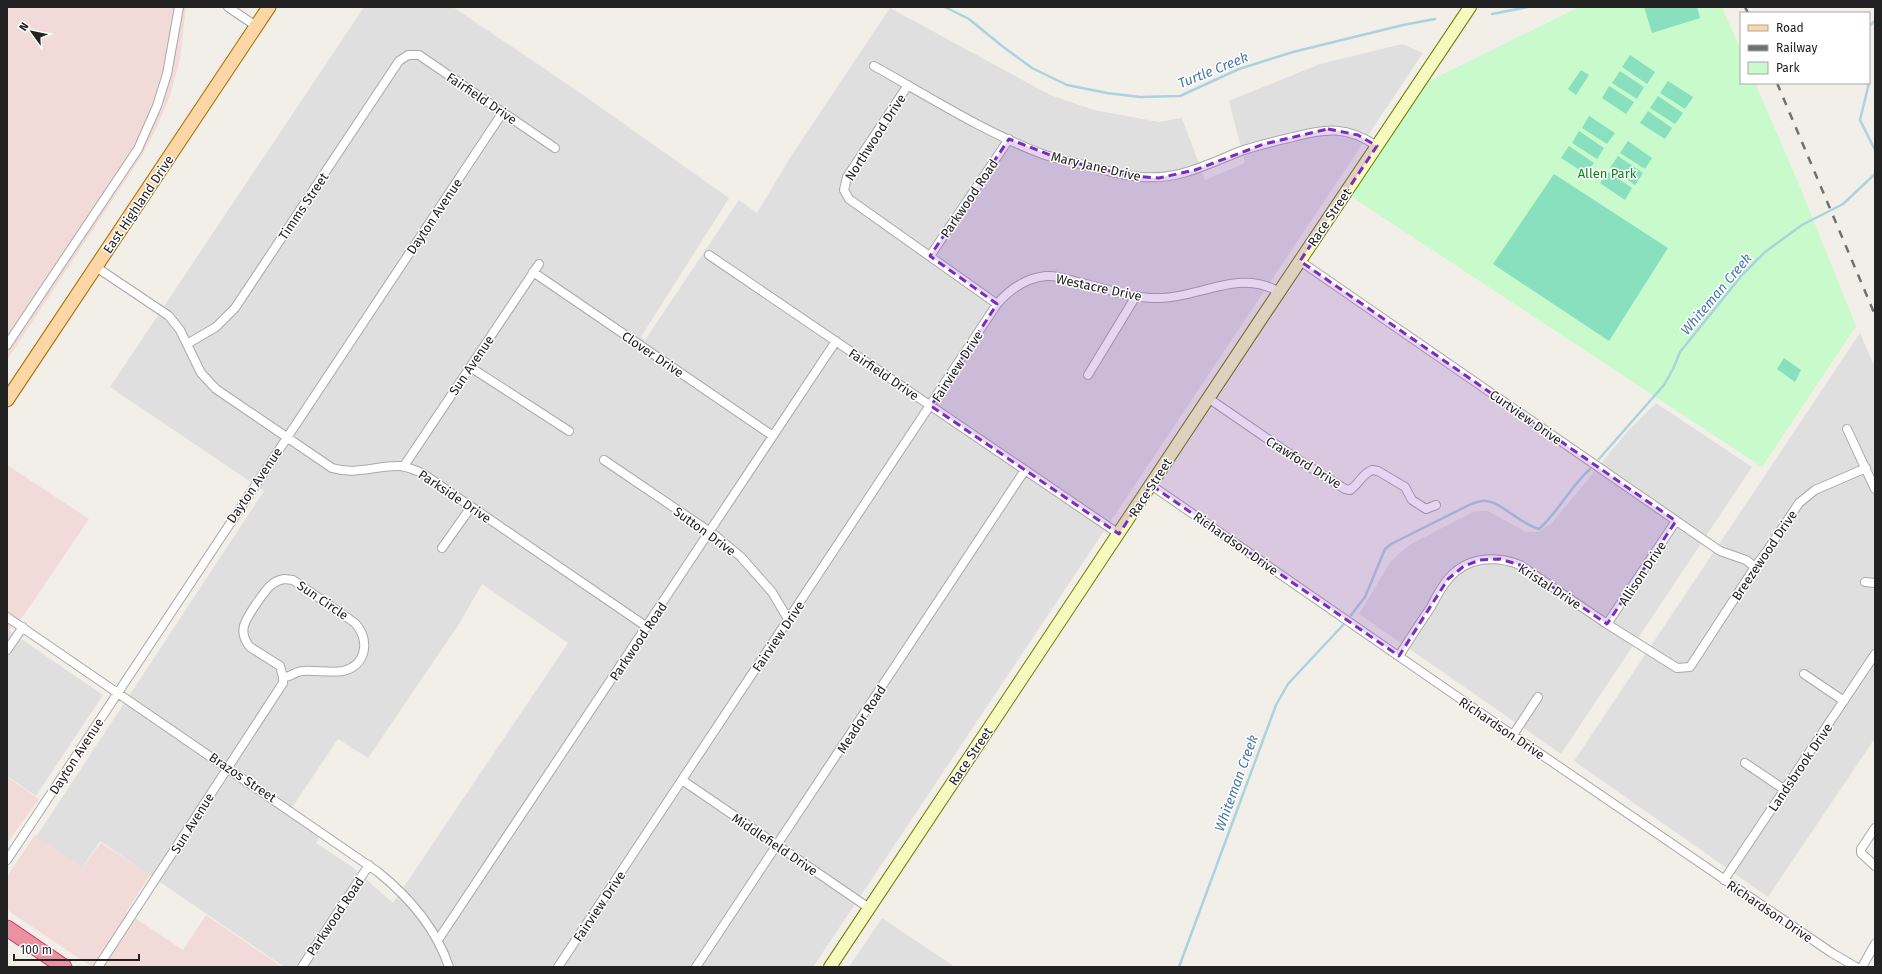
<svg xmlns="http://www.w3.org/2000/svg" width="1882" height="974" viewBox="0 0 1882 974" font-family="'Fira Sans',sans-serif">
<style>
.residential{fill:#e0dfdf;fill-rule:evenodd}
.commercial{fill:#f2dad9}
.park{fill:#c8facc}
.pitch{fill:#88e0be}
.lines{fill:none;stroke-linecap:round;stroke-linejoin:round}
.stream{stroke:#aad3df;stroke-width:2.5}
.street-casing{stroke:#a9a9a9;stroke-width:10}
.secondary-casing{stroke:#707d05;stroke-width:14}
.primary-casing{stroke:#a06b00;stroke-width:15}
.highway-casing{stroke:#dc2a67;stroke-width:17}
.street{stroke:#fff;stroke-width:8}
.secondary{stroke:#f7fabf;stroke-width:12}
.primary{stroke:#fcd6a4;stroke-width:13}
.highway{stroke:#e892a2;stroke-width:15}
.rail{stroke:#707070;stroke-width:2.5;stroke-dasharray:8 8;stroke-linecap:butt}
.marked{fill:#7b2cbf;fill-opacity:0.2;stroke:#7b2cbf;stroke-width:3;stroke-dasharray:8 5;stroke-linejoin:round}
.labels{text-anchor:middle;stroke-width:3;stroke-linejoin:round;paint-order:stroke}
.street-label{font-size:13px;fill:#222;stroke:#fff}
.park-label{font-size:13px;fill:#0c8416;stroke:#fff}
.water-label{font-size:14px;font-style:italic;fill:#4a7aab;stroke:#fff}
</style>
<rect width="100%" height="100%" fill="#f2efe9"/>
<path class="residential" d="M364,7H453L576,90L729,198L641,337L645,340L739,200L757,213L793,153L890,8L1050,95L1094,110L1159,122L1182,118L1205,180L1245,163L1229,101L1320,64L1402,44L1423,53L813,967H284L100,841L82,868L36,837L264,491L110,387ZM482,584L568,643L393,903L351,866L316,843L319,837L287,815L338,739L368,758L459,624Z
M1860,333L1875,368V738L1768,897L1574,761Z
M1656,403L1752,467L1561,754L1359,614L1391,561L1409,545L1475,511H1488L1526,532H1538L1552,523L1627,432Z
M8,630L103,695L36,796L7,776Z
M882,918L955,967H849Z"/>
<path class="commercial" d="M7,7H186L180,59L170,96L157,127L141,157L7,360Z
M7,465L89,519L24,615L7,632Z
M7,777L39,799L7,843Z
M35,835L82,868L101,843L150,875L126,912L183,950L206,915L282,967H92L7,910V876Z"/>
<path class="park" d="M1579,7H1722L1741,51V83H1755L1798,182L1856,326L1762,467L1346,193L1415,88Z"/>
<path class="pitch" d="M1644,7H1697L1700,18L1652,33Z
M1630,55L1655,72L1647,84L1622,67Z
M1581,70L1589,75L1576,95L1568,89Z
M1620,71L1644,87L1637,99L1612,83Z
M1668,81L1693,97L1685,109L1660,93Z
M1609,86L1634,102L1626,114L1602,98Z
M1658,96L1683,113L1675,124L1650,108Z
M1648,111L1672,128L1665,139L1640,123Z
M1589,116L1615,133L1607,144L1582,128Z
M1579,131L1604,148L1597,159L1572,143Z
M1628,141L1652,158L1645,169L1620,153Z
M1569,146L1594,163L1586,174L1561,158Z
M1618,156L1643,173L1635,185L1610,168Z
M1608,172L1632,188L1625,200L1600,183Z
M1554,174L1668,248L1609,341L1493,264Z
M1784,358L1801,370L1795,382L1777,369Z"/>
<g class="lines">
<path class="stream" d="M945,7L969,19L1002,46L1032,68L1067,85L1107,93L1140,97L1180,96L1239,69L1293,52L1403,25L1435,19
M1492,14L1528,7
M1869,26L1875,21
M1869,83L1860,120L1875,150
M1599,459L1664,385L1673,369L1680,352L1742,275L1765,252L1802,225L1843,204L1875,174V172
M1351,615L1365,597L1385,549L1391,544L1471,504C1476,503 1481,500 1486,501C1501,502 1520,524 1539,529C1559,511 1570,487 1590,469
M1179,967L1276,705L1288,684L1343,625"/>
<defs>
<path id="street" d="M228,7L256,26
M874,66C928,96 987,134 1045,155C1061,160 1077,163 1092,167C1109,171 1125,176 1142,177C1179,180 1208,164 1241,151C1258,145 1276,141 1293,137C1327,128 1347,126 1377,146
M908,85L847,177L844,190L849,199L997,304
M709,255L1119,534
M930,256L1009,139
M1300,261L1720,551L1746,560L1755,567
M96,267L169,316L180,330L201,373L216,389L332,468C355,475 375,466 398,466C407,466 414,470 422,473L647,627
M533,272L773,436
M187,344L216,327L235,308L399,61L408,55H419L555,148
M7,345L138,149L157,106L167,74L179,7
M470,367L569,431
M1088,375L1136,296
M1208,398L1300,461L1345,489L1350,490C1359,484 1361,475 1372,470L1378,471L1405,487L1412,500L1426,509L1436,505
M1847,429L1875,489
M604,460L716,536L741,557L772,592L788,619
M404,466L539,264
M1151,485L1504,729L1832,953L1856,967
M442,548L471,507
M284,579L293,580L355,623C370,640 367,665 343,671C334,673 313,670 303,671C295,671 290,678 283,677L280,666L250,647C245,641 242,634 244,626C246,617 264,592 270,586C275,581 279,580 284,579Z
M1865,582L1875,583
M7,617L378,872C409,897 436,928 449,967
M1607,624L1676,521
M7,650L23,627
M1399,656C1409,640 1420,623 1431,607C1436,597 1442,586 1449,578C1467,557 1496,555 1520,565L1607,624L1677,668L1690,667L1755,567L1767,551L1799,503L1815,490L1866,468
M1804,674L1844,701
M1513,735L1538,697
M1745,763L1785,790
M682,780L869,908
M1875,828L1861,849V853L1875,866
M7,860L503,112
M1724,880L1875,654
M438,940L836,341
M98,967L283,683V677
M302,967L369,865
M558,967L997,304C1010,289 1025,278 1046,276C1056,275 1068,279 1078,282C1104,288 1132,299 1159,298C1200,298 1240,268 1279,292
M696,967L1025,470
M1862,967L1875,944"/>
<path id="secondary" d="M830,967L1259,322L1470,7"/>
<path id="primary" d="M7,400L269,7"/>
<path id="highway" d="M7,928L64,967"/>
</defs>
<use href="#street" class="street-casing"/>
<use href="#secondary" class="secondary-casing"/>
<use href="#primary" class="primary-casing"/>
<use href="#highway" class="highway-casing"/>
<use href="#street" class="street"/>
<use href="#secondary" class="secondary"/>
<use href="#primary" class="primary"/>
<use href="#highway" class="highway"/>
<path class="rail" d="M1745,7L1748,13
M1777,83L1875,315"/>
</g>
<path class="marked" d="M1328,129L1358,135L1377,146L1300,261L1676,521L1607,624L1520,565L1500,559L1480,560L1464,566L1448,579L1399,656L1151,485L1119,534L931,406L997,304L930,256L1009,139L1063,160L1131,176L1159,178L1195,170L1264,144Z"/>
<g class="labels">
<g class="street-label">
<text transform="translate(482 98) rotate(34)" y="5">Fairfield Drive</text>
<text transform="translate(875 137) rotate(-57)" y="5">Northwood Drive</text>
<text transform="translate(1096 166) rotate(13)" y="5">Mary Jane Drive</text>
<text transform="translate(969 198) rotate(-56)" y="5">Parkwood Road</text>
<text transform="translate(138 204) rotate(-56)" y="5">East Highland Drive</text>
<text transform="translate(303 206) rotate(-56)" y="5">Timms Street</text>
<text transform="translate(434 216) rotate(-56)" y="5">Dayton Avenue</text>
<text transform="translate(1329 217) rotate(-56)" y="5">Race Street</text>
<text transform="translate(1099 287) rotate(12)" y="5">Westacre Drive</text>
<text transform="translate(653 354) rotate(34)" y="5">Clover Drive</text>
<text transform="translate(471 365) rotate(-56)" y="5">Sun Avenue</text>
<text transform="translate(957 366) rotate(-57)" y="5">Fairview Drive</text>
<text transform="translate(884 374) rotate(34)" y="5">Fairfield Drive</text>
<text transform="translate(1526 417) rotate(35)" y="5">Curtview Drive</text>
<text transform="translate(1304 462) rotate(32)" y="5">Crawford Drive</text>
<text transform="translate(254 485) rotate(-56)" y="5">Dayton Avenue</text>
<text transform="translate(1150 487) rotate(-57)" y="5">Race Street</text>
<text transform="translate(455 496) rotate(34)" y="5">Parkside Drive</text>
<text transform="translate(705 531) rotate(36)" y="5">Sutton Drive</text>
<text transform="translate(1236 543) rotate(35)" y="5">Richardson Drive</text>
<text transform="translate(1764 555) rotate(-56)" y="5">Breezewood Drive</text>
<text transform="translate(1642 573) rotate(-56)" y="5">Allison Drive</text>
<text transform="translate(1550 586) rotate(33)" y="5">Kristal Drive</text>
<text transform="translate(323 600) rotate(34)" y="5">Sun Circle</text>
<text transform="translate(778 636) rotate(-56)" y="5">Fairview Drive</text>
<text transform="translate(638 641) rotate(-56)" y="5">Parkwood Road</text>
<text transform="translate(861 719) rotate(-57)" y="5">Meador Road</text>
<text transform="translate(1502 728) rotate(34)" y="5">Richardson Drive</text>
<text transform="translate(76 756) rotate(-57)" y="5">Dayton Avenue</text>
<text transform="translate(970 756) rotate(-56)" y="5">Race Street</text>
<text transform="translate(1800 767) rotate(-56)" y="5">Landsbrook Drive</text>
<text transform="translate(243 777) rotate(34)" y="5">Brazos Street</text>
<text transform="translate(192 823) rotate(-58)" y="5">Sun Avenue</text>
<text transform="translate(775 844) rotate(34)" y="5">Middlefield Drive</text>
<text transform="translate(599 906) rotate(-56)" y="5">Fairview Drive</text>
<text transform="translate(1770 911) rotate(34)" y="5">Richardson Drive</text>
<text transform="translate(335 916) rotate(-56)" y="5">Parkwood Road</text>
</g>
<g class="park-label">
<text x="1607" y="178">Allen Park</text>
</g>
<g class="water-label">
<text transform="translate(1213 70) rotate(-22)" y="5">Turtle Creek</text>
<text transform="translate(1716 294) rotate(-50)" y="5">Whiteman Creek</text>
<text transform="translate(1236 783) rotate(-70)" y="5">Whiteman Creek</text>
</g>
</g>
<rect width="1882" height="974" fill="none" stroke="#222222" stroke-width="16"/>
<rect x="1740" y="12" width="130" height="72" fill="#ffffff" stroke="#a7a7a7"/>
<rect x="1748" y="25" width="20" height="6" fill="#fcd6a4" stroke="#a7a7a7"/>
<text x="1776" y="32" font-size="12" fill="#222222">Road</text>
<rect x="1748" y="45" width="20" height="6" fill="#707070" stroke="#a7a7a7"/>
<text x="1776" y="52" font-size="12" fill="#222222">Railway</text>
<rect x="1748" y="62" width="20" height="12" fill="#c8facc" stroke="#a7a7a7"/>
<text x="1776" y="72" font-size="12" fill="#222222">Park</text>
<g transform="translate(32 32) rotate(303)" stroke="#ffffff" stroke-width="3" paint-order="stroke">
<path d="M0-3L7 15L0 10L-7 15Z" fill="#222222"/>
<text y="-6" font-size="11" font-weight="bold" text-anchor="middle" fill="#222222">N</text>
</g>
<path d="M14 954v6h125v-6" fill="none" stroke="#222222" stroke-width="2"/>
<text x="20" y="954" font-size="12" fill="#222222" stroke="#ffffff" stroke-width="3" paint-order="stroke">100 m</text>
</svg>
